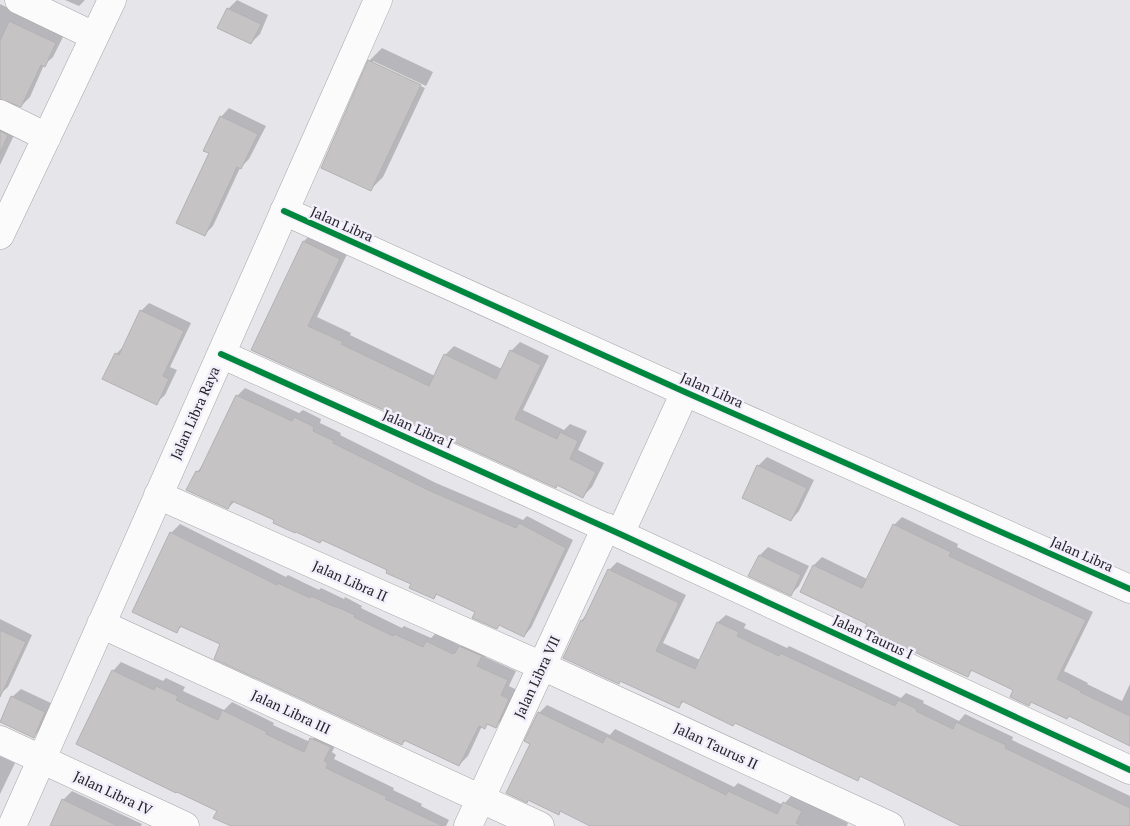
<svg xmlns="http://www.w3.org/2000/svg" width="1130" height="826" viewBox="0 0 1130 826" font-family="'PT Serif',serif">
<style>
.shadow{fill:#0003}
.building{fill:#c6c3c5;stroke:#b3b1b2}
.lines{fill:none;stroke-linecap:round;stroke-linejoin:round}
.minor-casing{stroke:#a6a6aa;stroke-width:29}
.minor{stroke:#fbfbfc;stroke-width:28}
.cycleway-casing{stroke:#f2effb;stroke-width:9}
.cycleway{stroke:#00873e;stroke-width:6}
.labels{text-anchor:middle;stroke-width:5;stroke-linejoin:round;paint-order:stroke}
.street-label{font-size:14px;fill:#26252a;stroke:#f2effb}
</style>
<rect width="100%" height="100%" fill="#e5e5ea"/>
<path class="shadow" d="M65,0H85L79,6Z
M237,0L268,15L260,34L251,43L228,9Z
M0,4L64,35L53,57L44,65L30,97L21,106L0,97Z
M382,48L433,72L426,86L373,61V64L425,88L383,177L370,190L369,61Z
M229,108L266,126L249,159L240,168L213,226L204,235L211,153L221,117Z
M0,118L16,131L0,165Z
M313,232L349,250L317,317L351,333L350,335L435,376L445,355L454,346L502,369L511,351L520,342L549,356L523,410L564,430L570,424L587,431L578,450L604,463L592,487L583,496L558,484L556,486L253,350L304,241Z
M149,303L191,323L170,367L177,370L165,395L156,403L116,354L125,345L141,311Z
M245,388L299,413L303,410L321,419L320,423L341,433L340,435L436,483L523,520L527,516L573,540L531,628L524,636L438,593L434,598L389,569L235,501L228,508L197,472L204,464L237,396Z
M767,457L814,480L799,511L791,520L758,466Z
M902,517L958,544L957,547L1093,612L1064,671L1088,683L1087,684L1122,701L1130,684V744L973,670L967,675L868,623L814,565L822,557L867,579L894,525Z
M180,524L286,577L288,575L319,590L321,588L344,599L345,597L362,606L361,608L402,628L404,626L431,638L436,633L461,646L469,638L490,647L485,657L516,671L509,686L517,690L505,717L496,726L489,723L485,727L482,726L468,756L459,765L406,740L402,744L222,644L183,625L176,632L171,533Z
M768,547L809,566L799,586L791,594L760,555Z
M617,562L686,595L663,643L700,660L718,622L726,615L746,624L744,628L787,648L789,646L901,698L906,693L924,701L923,703L959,721L965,714L1013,737L1012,740L1130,796V826H963L862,775L858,779L736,722L684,701L678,707L621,680L619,683L564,658L582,620L588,613L609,570Z
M0,619L32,635L8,687L0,694Z
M121,662L163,681L166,678L185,687L183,691L224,710L232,702L274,723L273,725L310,742L320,730L339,738L332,752L336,755L334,759L394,788L393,790L422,804L421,806L449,820L446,826H249L218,810L113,671Z
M21,689L53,704L42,728L34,736L12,697Z
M547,705L610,735L615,729L734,787L738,783L783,805L792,795L848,823L847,826H593L561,810L559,813L532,743L539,713Z
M0,756L15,763L0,794Z
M72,791L142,824L141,826H51L63,800Z"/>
<path class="building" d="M227,8L261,24L251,44L217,28Z
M9,21L56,43L45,67L41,65L21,107L0,99V41Z
M368,60L421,85L371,191L321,168Z
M220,116L258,134L241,169L237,167L205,236L176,223L209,153L203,151Z
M0,131L8,135L0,153Z
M303,241L340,259L308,326L343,342L341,344L429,386L444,354L496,379L510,350L541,365L515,419L557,439L560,432L578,441L570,459L596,472L583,498L557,485L556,488L251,350Z
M140,310L184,331L163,376L169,379L157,405L102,379L115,353L119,355Z
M236,395L292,421L294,417L314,427L313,431L334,441L333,443L428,490L516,528L519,523L566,548L524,637L499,625L497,629L472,618L475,612L436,594L434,599L409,588L411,584L386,573L387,570L322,540L320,543L296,532L295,533L273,523L274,520L232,501L228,509L186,490L196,471L199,472Z
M757,465L807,488L791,521L742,498Z
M893,524L951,552L949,556L1086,620L1057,679L1081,691L1080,692L1130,716V746L1069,716L1067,719L1031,702L1029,706L1010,697L1013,690L971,670L968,677L937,663L865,628L867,624L800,592L813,565L862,588Z
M170,532L277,585L278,583L310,598L311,596L335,607V606L355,615L354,617L393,636L394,634L423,647L426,641L453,654L454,652L455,653L459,646L482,656L477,666L508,680L501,695L509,699L496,728L487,724L485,729L479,726L459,766L404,740L402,745L214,659L220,644L180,626L177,633L132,612Z
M759,555L801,575L791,596L748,576Z
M608,569L679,603L656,651L695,669L717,622L739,632L737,636L779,656L780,653L895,706L898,700L917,709L916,711L953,729L956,722L1006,745L1005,748L1130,808V826H961L860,776L858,781L735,723L733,726L682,701L679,708L620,681L619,684L563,658L581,620L583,621Z
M0,630L26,642L0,697Z
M112,670L154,690L156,686L178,696L176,700L218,720L222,710L267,732L266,734L304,752L310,738L331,747L324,761L328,763L326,768L387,797L385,799L443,826H231L213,818L217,811L177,792L176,793L76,744Z
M11,696L45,712L34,738L0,722Z
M538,712L603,743L606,736L726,795L728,791L777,814L783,802L802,811L796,823L803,826H590L560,811L559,815L528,800L527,803L506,793L530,744L524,741Z
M62,799L118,826H50Z"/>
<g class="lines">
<defs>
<path id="minor" d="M19,0L94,36
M0,114L47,137
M284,211L685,392L1130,589
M0,235L112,0
M221,354L620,534L1130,770
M158,495L542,666L890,826
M620,534L685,392
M101,624L540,826
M0,740L185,826
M12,826L378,0
M468,826L606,527"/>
</defs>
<use href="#minor" class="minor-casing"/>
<use href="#minor" class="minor"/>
<defs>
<path id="cycleway" d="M284,211L685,392L1130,589
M221,354L620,534L1130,770"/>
</defs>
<use href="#cycleway" class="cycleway-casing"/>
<use href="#cycleway" class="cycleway"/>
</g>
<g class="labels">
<g class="street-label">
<text transform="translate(342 224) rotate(24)" y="5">Jalan Libra</text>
<text transform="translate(712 390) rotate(24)" y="5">Jalan Libra</text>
<text transform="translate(195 413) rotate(-66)" y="5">Jalan Libra Raya</text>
<text transform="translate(418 429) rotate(24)" y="5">Jalan Libra I</text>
<text transform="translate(1082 554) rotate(24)" y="5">Jalan Libra</text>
<text transform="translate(350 581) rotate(24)" y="5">Jalan Libra II</text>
<text transform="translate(873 637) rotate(25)" y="5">Jalan Taurus I</text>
<text transform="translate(537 677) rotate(-65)" y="5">Jalan Libra VII</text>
<text transform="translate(291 712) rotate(25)" y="5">Jalan Libra III</text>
<text transform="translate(716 746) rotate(25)" y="5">Jalan Taurus II</text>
<text transform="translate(113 793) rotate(25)" y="5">Jalan Libra IV</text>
</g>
</g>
</svg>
